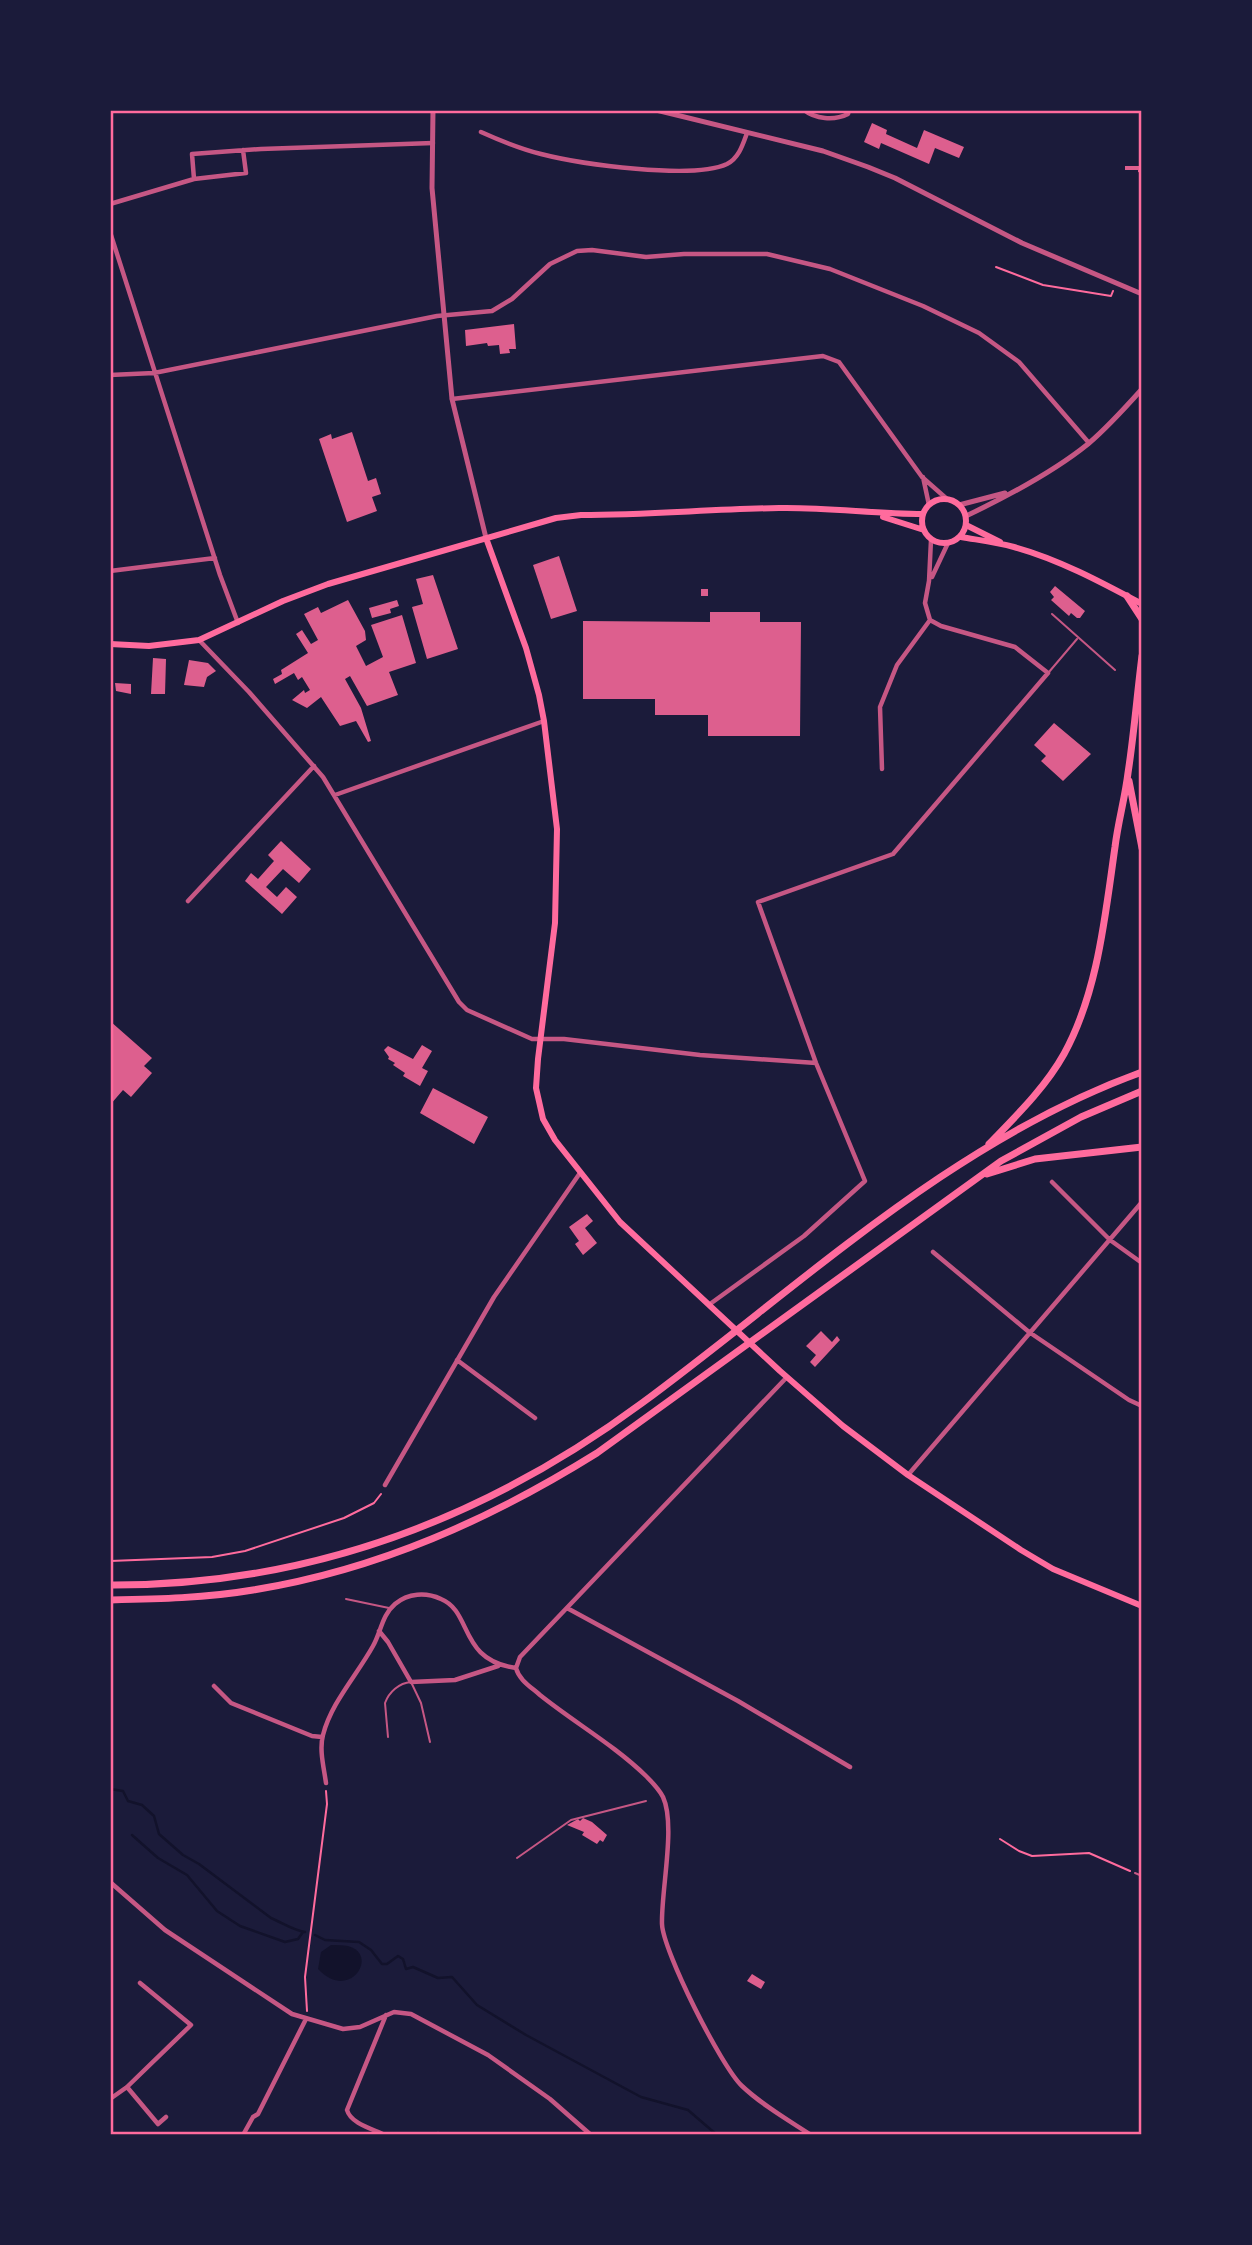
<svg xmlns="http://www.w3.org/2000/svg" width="1252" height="2245" viewBox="0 0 1252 2245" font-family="'Work Sans',sans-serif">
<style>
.water{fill:#12122b}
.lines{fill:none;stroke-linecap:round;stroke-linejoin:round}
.stream{stroke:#12122b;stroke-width:2.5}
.building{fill:#dd5f8e}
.path{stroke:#ff6b9d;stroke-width:2}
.service{stroke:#c65784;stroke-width:2}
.minor{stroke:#c65784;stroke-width:4.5}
.tertiary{stroke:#c65784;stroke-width:5}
.secondary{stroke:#ff6b9d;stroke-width:6}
.trunk{stroke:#ff6b9d;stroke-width:7}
.neatline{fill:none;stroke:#ff6b9d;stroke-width:2.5}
</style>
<rect width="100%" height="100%" fill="#1b1b3a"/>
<path class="water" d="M331,1945C337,1945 343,1945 348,1946C380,1954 350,2003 318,1969L321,1952Z"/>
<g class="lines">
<path class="stream" d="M110,1789L123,1791L128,1801L142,1805L154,1816L159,1834L183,1855L199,1864L271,1918C283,1923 292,1930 305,1932
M132,1835L158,1858L187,1875L217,1911L240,1926L285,1942L298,1939L303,1932
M315,1935L325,1940L359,1942L371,1950L382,1964H387L398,1956L403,1959L406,1969L413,1967L438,1978L452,1977L477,2005L526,2035L641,2097L688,2110L717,2135"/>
</g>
<path class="building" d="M872,123L887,130L886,134L917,148L924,130L964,147L959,158L935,148L929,164L881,143L879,149L864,142Z
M1125,166H1142V173L1138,172V170H1125Z
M514,324L516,349H509L510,353L500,354L499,345L488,346L487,343L466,346L465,330Z
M352,432L368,481L376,478L381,494L372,497L377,511L347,522L319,439L331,434L332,439Z
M559,556L577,611L551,619L533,565Z
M433,575L458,649L427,659L412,607L423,604L416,579Z
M1055,586L1085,611L1080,618H1077L1071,613L1069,616L1051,600L1054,597L1050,592Z
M701,589H708V596H701Z
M348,600L365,631L366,640L356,646L366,666L383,657L371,625L402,615L416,663L389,672L398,695L367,706L350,676L345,679L361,708L371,741L368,742L356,721L340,726L321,697L307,708L292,700L304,690L305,693L310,690L302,677L298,680L294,673L275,684L273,679L282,674L281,670L308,653L296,634L302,630L311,644L318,640L304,614L318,607L321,613Z
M397,600L399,606L390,609L391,613L372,618L369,608Z
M710,612H760V622H801L800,736H708V715H655V699H583V621L710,622Z
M153,658L166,659L165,694H151Z
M189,660L208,663L216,671L207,677L204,687L184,685Z
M115,683L131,684V694L116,691Z
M1054,723L1091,754L1063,781L1041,761L1046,756L1034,745Z
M281,841L311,869L299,883L283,869L266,887L277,897L286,887L297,897L282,914L245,881L251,873L258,879L274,861L268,855Z
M110,1021L152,1058L144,1066L152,1073L131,1097L123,1090L110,1105Z
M422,1045L432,1051L422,1068L428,1071L420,1086L403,1076L405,1073L393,1065L395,1063L388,1059L389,1057L384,1050L388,1046L413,1059Z
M433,1088L488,1117L474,1144L420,1113Z
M587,1214L593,1221L585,1228L597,1243L583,1255L575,1244L579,1241L569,1227Z
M821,1331L832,1342L837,1336L840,1340L815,1367L810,1362L816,1355L806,1346Z
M583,1818L592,1822L607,1835L603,1842L600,1840L597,1844L582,1835L584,1832L567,1825L578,1819L580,1821Z
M752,1974L765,1982L761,1989L747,1981Z"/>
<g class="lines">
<path class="path" d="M996,267L1043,285L1111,296L1113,291
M110,1561L212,1557L245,1551L344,1518L374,1503L381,1494
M1000,1839L1019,1851L1032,1856L1089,1853L1130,1871
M307,2011L305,1977L327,1804L326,1791"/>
<path class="service" d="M1052,614L1115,670
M1049,672L1077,639
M346,1599L389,1608
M388,1737L385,1703C389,1692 399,1683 411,1682L421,1703L430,1742
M517,1858L571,1820L646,1801
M1135,1873L1142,1876"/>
<path class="minor" d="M804,110C815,119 834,121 848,114L849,110
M481,132C501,141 521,149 541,154C580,164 693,180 727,164C739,158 743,144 747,133
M243,150L246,173L194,179L192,154L261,149L433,143
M110,204L194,179
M110,232L220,575L238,623
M110,375L154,373L437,316L492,311L512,299L550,264L577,251L592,250L646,257L684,254H767L830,269L923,306L979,333L1019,362L1089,443
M452,399L823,356L839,362L922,477L947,499
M923,477L929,505
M110,571L215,558
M932,577L948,543
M199,640L249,692L323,777L459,1002L467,1010L532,1039H564L700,1055L816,1063
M882,769L880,707L897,665L930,620
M335,795L544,721
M188,901L314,766
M1052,1182L1110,1240L1142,1263
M933,1252L1029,1332L1129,1400L1142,1406
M710,1304L804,1236L865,1181L816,1063L758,902L893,854L1048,673L1015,647L941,626L930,620L925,603L929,581L931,540
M457,1360L535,1418
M787,1377L520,1657L516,1668C519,1680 531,1687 540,1695C575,1723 614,1745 646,1776C652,1782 659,1789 663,1797C676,1825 661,1891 662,1924C663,1951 721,2066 742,2086C762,2105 788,2120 811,2135
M908,1475L1142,1202
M385,1485L494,1297L580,1173
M567,1608L738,1701L850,1767
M379,1631L388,1642L411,1682L455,1680L498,1666
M214,1686L231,1703L312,1736L322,1737
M326,1783C324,1768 319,1750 323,1735C331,1703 357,1675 373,1646C381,1632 382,1615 395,1604C408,1593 426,1592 441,1599C473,1612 458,1660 516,1668
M110,1882L165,1930L292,2014L343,2029L360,2027L394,2012L411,2014L488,2055L550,2099L591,2135
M127,2087L158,2124L166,2117
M110,2099L127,2087L191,2025L140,1983
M243,2135L253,2117L258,2114L306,2019
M385,2135C373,2129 351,2124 347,2110L386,2015
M438,2135V2134"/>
<path class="tertiary" d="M433,110L432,188L452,399L486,538
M656,110L823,151L868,167L895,178L1022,243L1142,294
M959,505L1005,493
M966,516C1008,496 1052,473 1088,444C1108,427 1125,408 1142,389"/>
<path class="secondary" d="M922 521a22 22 0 1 1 44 0a22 22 0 1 1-44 0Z
M883,517L924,530
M966,525L1000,542
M961,537C978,540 996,542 1014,547C1058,559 1101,582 1142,604
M486,538L526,648L539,695L544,721L557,829L555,923L538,1059L536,1088L543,1119L555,1140L620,1222L780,1371L843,1426L908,1475L1021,1550L1053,1569L1142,1606
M110,644L149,646L199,640L283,601L328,584L556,518L581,515C647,515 713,509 779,508C827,507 875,514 923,514"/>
<path class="trunk" d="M1127,596L1142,619
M1129,781L1142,848
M989,1144C1016,1116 1045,1088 1064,1054C1098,992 1105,916 1115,847C1118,822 1125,798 1128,773C1134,734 1137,695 1142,656
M987,1174L1035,1159L1142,1147
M110,1585C308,1586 484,1520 642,1403C802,1285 951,1141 1142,1072
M110,1600C158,1599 206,1598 253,1590C378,1570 491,1519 597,1453L1001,1161L1081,1117L1142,1091"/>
</g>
<rect width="1252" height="2245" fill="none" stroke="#1b1b3a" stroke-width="224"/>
<rect x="112" y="112" width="1028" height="2021" class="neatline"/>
</svg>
